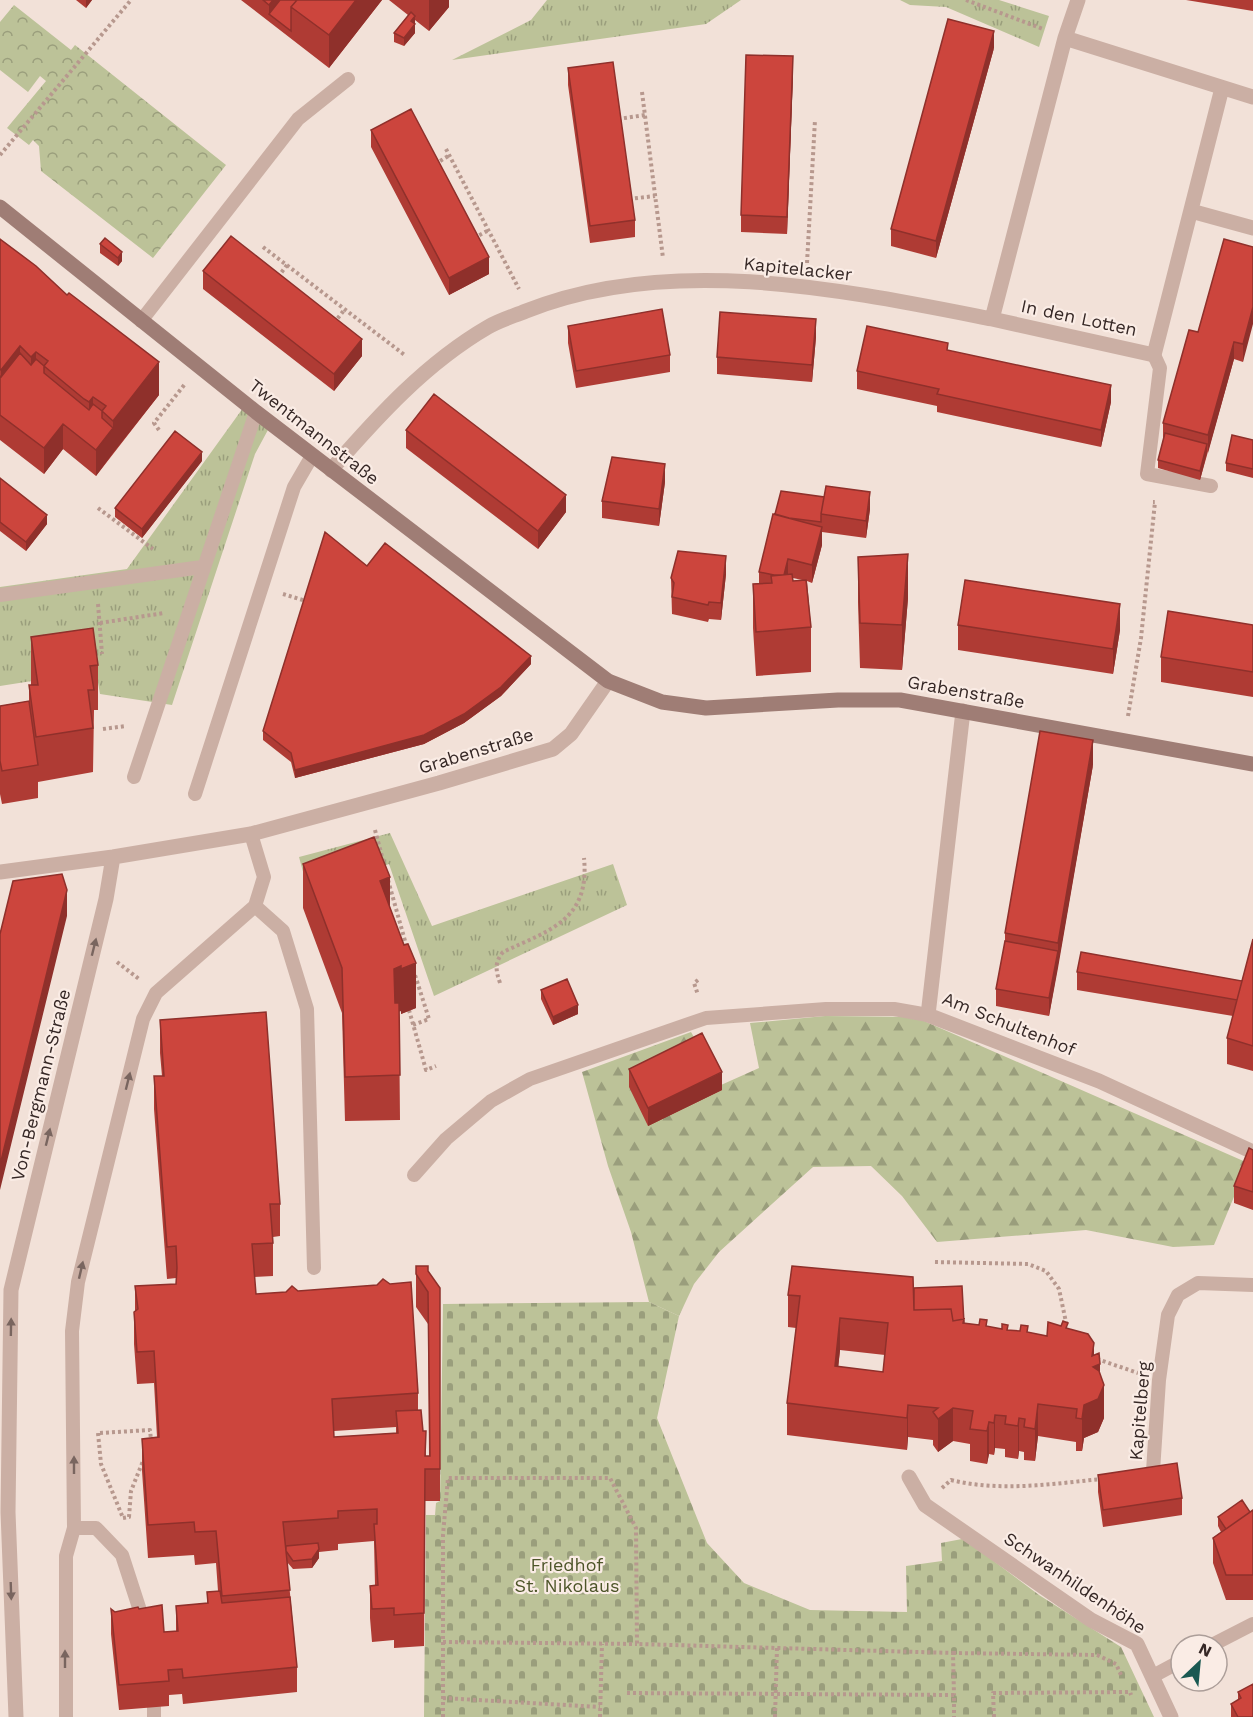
<svg xmlns="http://www.w3.org/2000/svg" width="1253" height="1717" viewBox="0 0 1253 1717" font-family="'Work Sans',sans-serif">
<style>
.grass{fill:url(#grass-tufts)}
.forest{fill:url(#forest-firs)}
.cemetery{fill:url(#cemetery-stones)}
.park{fill:url(#park-crowns)}
.lines{fill:none;stroke-linecap:round;stroke-linejoin:round}
.path{stroke:#b7988e;stroke-width:4;stroke-dasharray:3 3;stroke-linecap:butt}
.lane{stroke:#cbafa4;stroke-width:14}
.street{stroke:#cbafa4;stroke-width:15}
.secondary{stroke:#9f7d75;stroke-width:15}
.wall{fill:#af3b34;fill-rule:evenodd}
.shaded-wall{fill:#8f302b}
.building{fill:#cc453d;stroke:#8f302b;stroke-width:1.5;fill-rule:evenodd}
.oneway{fill:#79655f}
.labels{text-anchor:middle;stroke-width:4.5;stroke-linejoin:round;paint-order:stroke}
.street-label{font-size:18px;fill:#362826;stroke:#faece5}
.park-label{font-size:18px;fill:#4d5529;stroke:#faece5}
</style>
<defs>
<pattern id="grass-tufts" width="24" height="20" patternUnits="userSpaceOnUse" patternTransform="scale(1.5)"><rect width="24" height="20" fill="#bcc298"/><path d="M3 7l-1-3M5 7V3M7 7l1-3M15 17l-1-3M17 17v-4M19 17l1-3" fill="none" stroke="#9a9e7c"/></pattern>
<pattern id="forest-firs" width="22" height="20" patternUnits="userSpaceOnUse" patternTransform="scale(1.5)"><rect width="22" height="20" fill="#bcc298"/><path d="M5 1l3.5 6h-7zM16 11l3.5 6h-7z" fill="#9a9e7c"/></pattern>
<pattern id="cemetery-stones" width="16" height="16" patternUnits="userSpaceOnUse" patternTransform="scale(1.5)"><rect width="16" height="16" fill="#bcc298"/><path d="M2 7V4a2 2 0 0 1 4 0v3zM10 15v-3a2 2 0 0 1 4 0v3z" fill="#9a9e7c"/></pattern>
<pattern id="park-crowns" width="20" height="18" patternUnits="userSpaceOnUse" patternTransform="scale(1.5)"><rect width="20" height="18" fill="#bcc298"/><path d="M2 6a3 3 0 1 1 6 0M12 15a3 3 0 1 1 6 0" fill="none" stroke="#9a9e7c"/></pattern>
</defs>
<rect width="100%" height="100%" fill="#f2e1d8"/>
<path class="grass" d="M547,0H741L706,24L452,60L531,20Z
M900,0H999L1049,16L1039,47L946,7L910,5Z
M243,408L269,428L255,454L172,705L100,694L96,671L0,686V587L127,569Z
M390,833L432,926L613,864L627,905L434,996L389,864L309,894L299,857Z"/>
<path class="forest" d="M825,1016L915,1017L1248,1163L1214,1245L1173,1247L1086,1230L937,1242L902,1196L871,1166L813,1167L719,1252L694,1284L679,1316L649,1302L631,1232L608,1166L582,1072L691,1032L721,1085L759,1068L750,1023Z"/>
<path class="cemetery" d="M649,1302L679,1316L657,1418L707,1543L744,1583L810,1610L907,1612L906,1566L942,1561L941,1543L962,1539L975,1547L1039,1595L1121,1647L1154,1717H424L426,1515H435L436,1503L440,1501L443,1304Z"/>
<path class="park" d="M14,5L71,50L75,45L226,165L153,258L41,171L39,146L33,140L29,145L7,128L46,81L40,76L28,92L0,70V22Z"/>
<g class="lines">
<path class="path" d="M966,0L1043,29
M642,92L663,258
M618,119L645,115
M446,149L519,289
M0,155L131,0
M435,164L450,155
M629,199L655,196
M474,238L489,230
M263,247L406,356
M807,263L815,120
M278,277L287,265
M334,323L345,309
M159,430L154,423L185,384
M98,508L153,549
M283,594L306,601
M98,604L102,654
M100,623L164,613
M1128,716L1141,638L1155,502H1153
M103,729L126,726
M375,830L384,864
M388,880L407,948
M117,962L139,979
M698,980L694,983L698,995
M500,983C496,971 494,963 503,952C550,930 590,920 584,858
M409,1010L426,1070L436,1066
M413,1025L429,1019L415,975
M935,1262L1028,1264L1046,1271L1059,1289L1067,1327
M1097,1359L1138,1373
M98,1433L101,1464L123,1518
M100,1433L150,1430L151,1440
M942,1488L951,1480C1000,1492 1052,1484 1101,1479
M123,1518L129,1517L131,1491L143,1461
M443,1642L637,1644
M953,1653L1097,1655L1116,1664L1121,1675
M627,1693L954,1695V1717
M443,1698L600,1707
M443,1717V1535L448,1478H610L636,1528L637,1644L953,1653L954,1695
M600,1717L602,1644
M775,1717L777,1648
M994,1717L993,1693L1130,1692L1131,1695"/>
<path class="lane" d="M141,321L298,119L348,79
M1154,355L1160,368L1147,474L1211,486
M0,595L202,567
M134,777L256,412
M195,794L294,487L312,456
M255,906L283,931L307,1009L314,1268
M414,1175L446,1139L491,1101L530,1079L706,1018L826,1009H894L928,1015
M1153,1471L1159,1380L1168,1315L1178,1295L1198,1283L1253,1285
M74,1528H96L122,1555L145,1626
M1212,1645L1253,1624
M1153,1676L1181,1661
M154,1707V1717
M66,1717V1556L74,1528L72,1331L78,1282L143,1019L156,993L255,906L264,877L251,834"/>
<path class="street" d="M1065,38L1253,97
M1191,211L1253,228
M992,319L1154,355L1222,88
M331,470C378,416 426,363 488,327C500,320 514,316 526,311C671,253 844,290 992,319L1065,38L1078,0
M963,711L928,1015L1099,1081L1253,1152
M0,872L113,857L251,834L439,783L553,749L571,734L608,681
M909,1477L925,1505L1091,1620L1137,1644L1171,1717
M16,1717L8,1512L11,1290L106,899L113,857"/>
<path class="secondary" d="M0,207L256,412L608,681L662,702L706,708L838,700H900L1253,764"/>
</g>
<path class="wall" d="M76,0H92L86,8Z
M241,0H382L329,68Z
M389,0H449V7L429,31L415,20V33L404,46L394,42V33L408,15Z
M1186,0H1253V11Z
M994,48L936,258L891,246V229Z
M568,68L635,220V237L590,243L568,85Z
M793,74L787,234L741,232V215Z
M371,130L489,274L449,295L371,147Z
M0,239L159,395L96,476L63,449L44,474L0,440Z
M100,244L122,261L118,266L100,253Z
M1253,247L1243,362L1234,359L1200,480L1158,468V460L1163,440V423L1198,332Z
M203,271L362,356L334,391L203,289Z
M568,326L670,355V372L576,388L568,343Z
M816,337L812,382L717,374V357Z
M948,350L1111,402L1101,447L937,412V406L857,389V371Z
M406,430L566,512L538,549L406,448Z
M1253,440V478L1226,471V463Z
M202,461L142,538L115,517V508Z
M0,478L47,524L26,551L0,531Z
M665,482L659,526L602,518V501Z
M870,509L866,538L822,532V545L812,583L807,581L811,627V672L756,676L753,628V584L759,583V572L775,514ZM793,578L802,580L793,581Z
M858,557L908,598L902,670L860,668L858,602Z
M367,566L531,664L501,696L464,723L424,744L295,778L291,762L263,740V731Z
M726,574L721,620L709,619L708,622L672,614L671,578Z
M958,625L1120,630L1113,674L958,650Z
M1253,625V697L1161,682V657Z
M31,637L98,665V710H94L93,772L38,782V798L2,804L0,794V706L29,701V685H31Z
M1093,765L1049,1016L996,1006V989L1005,941V933Z
M303,864L390,907L416,1008L401,1014V1011H399L400,1120L345,1121L342,1013L303,908Z
M1253,939V1071L1227,1064V1038L1233,1016L1077,990V972L1242,981Z
M541,990L578,1014L553,1025L541,999Z
M160,1020L280,1204V1236L273,1237V1276L254,1277L256,1294L418,1393V1410L423,1431L426,1456H429L428,1324L416,1307V1266L428,1271L440,1288V1501H425L424,1646L394,1648V1640L372,1642L370,1618V1586L375,1585L374,1541L338,1544V1550L319,1552V1558L312,1568L293,1569L287,1562L297,1667V1692L183,1704L182,1694L169,1695V1706L119,1710L111,1634V1609L115,1612L139,1609L164,1632L176,1631V1606L207,1603V1592L218,1591L216,1563L195,1565L194,1555L148,1558L142,1471V1439L157,1437L154,1383L137,1384L134,1344V1312L135,1311V1286L176,1284V1278L167,1279L154,1109V1076H162L160,1053ZM396,1427V1433L334,1437V1431Z
M629,1069L722,1090L648,1126L629,1087Z
M1253,1150V1210L1234,1203V1186Z
M914,1288L964,1323L1047,1336L1068,1328L1094,1355L1100,1375L1104,1418L1098,1432L1084,1438L1082,1451H1076V1442L1038,1436L1035,1461L1024,1460V1452L1019,1451L1018,1459L1005,1457V1449L995,1448L994,1455L989,1454L987,1464L970,1461V1444L953,1441L938,1452L933,1445V1440L908,1437L907,1450L787,1435V1403L796,1328L788,1327V1295ZM840,1350L885,1355L883,1372L838,1367Z
M1098,1475L1182,1498V1515L1103,1527L1098,1492Z
M1253,1510V1600H1226L1213,1563V1538L1221,1532L1218,1526V1517L1250,1512Z
M1238,1692L1253,1717H1231V1704L1238,1700Z"/>
<path class="shaded-wall" d="M86,0H92L86,8Z
M273,0H287L269,14V5Z
M356,0H382L329,68V35Z
M429,0H449V7L429,31Z
M415,16V33L404,46V38L411,21Z
M994,31V48L936,258V241Z
M793,56V74L787,234V217Z
M122,252V261L118,266V258Z
M489,257V274L449,295V278Z
M1253,307V324L1243,362V344Z
M816,319V337L812,382V365Z
M362,339V356L334,391V374Z
M1234,342V359L1208,453V435Z
M20,346V378L1,402V370Z
M36,352V385L31,390V357Z
M159,362V395L113,453V421Z
M1111,385V402L1101,447V430Z
M93,397V429L89,435V402Z
M63,424V449L44,474V448Z
M113,428V453L96,476V450Z
M1207,444V453L1200,480V471Z
M202,452V461L142,538V529Z
M665,464V482L659,526V509Z
M870,492V509L866,538V521Z
M566,495V512L538,549V531Z
M47,515V524L26,551V542Z
M822,527V545L812,583V565Z
M908,554V598L902,670V625Z
M726,556V574L721,620V603Z
M788,559V577L783,578Z
M1120,604V630L1113,674V649Z
M531,656V664L501,696L464,723L424,744L295,778V770Z
M1093,740V765L1058,968V943Z
M390,877V922L380,881Z
M67,890V916L0,1190V1165Z
M1058,951V968L1049,1016V998Z
M416,963V1008L401,1014V969Z
M401,966V1011L394,1013V969Z
M578,1005V1014L553,1025V1017Z
M722,1072V1090L648,1126V1108Z
M840,1318V1350L835,1399V1366Z
M1094,1343V1366L1100,1364V1394L1104,1385V1418L1098,1432L1084,1438L1082,1451V1419L1084,1405L1093,1399L1092,1356Z
M1038,1404V1436L1035,1461V1429Z
M908,1405V1437L907,1450V1418Z
M953,1408V1441L938,1452V1419Z
M995,1415V1448L994,1455V1423Z
M1019,1418V1451L1018,1459V1426Z
M989,1422V1454L987,1464V1431Z
M319,1549V1558L312,1568V1559Z"/>
<path class="building" d="M263,0H273L269,5Z
M280,0H297L291,7V31L269,14Z
M297,0H356L329,35L291,7Z
M411,12L415,16L411,21L415,24L404,38L394,33Z
M948,19L994,31L936,241L891,229Z
M746,55L793,56L787,217L741,215Z
M613,62L635,220L590,226L568,68Z
M411,109L489,257L449,278L371,130Z
M231,236L362,339L334,374L203,271Z
M105,238L122,252L118,258L100,244Z
M0,239L36,266L67,295L69,293L77,299L159,362L113,421L102,411L106,406L93,397L89,402L84,399L44,366L48,361L36,352L31,357L20,346L1,370L0,369Z
M1224,239L1253,247V307L1243,344L1234,342L1208,435L1163,423L1189,330L1198,332Z
M662,309L670,355L576,371L568,326Z
M720,312L816,319L812,365L717,357Z
M867,326L948,343L947,350L1111,385L1101,430L937,394L939,389L857,371Z
M20,353L31,365L36,359L44,366V373L89,410L93,404L102,411V418L113,428L96,450L63,424L44,448L0,415V376L1,377Z
M434,394L566,495L538,531L406,430Z
M175,431L202,452L142,529L115,508Z
M1165,433L1207,444L1200,471L1158,460Z
M1232,435L1253,440V469L1226,463Z
M612,457L665,464L659,509L602,501Z
M0,478L47,515L26,542L0,522Z
M826,486L870,492L866,521L821,514Z
M781,491L824,497L821,514V522L789,518L775,514Z
M773,514L822,527L812,565L788,559L784,575H774L759,572Z
M325,532L367,566L385,543L531,656L501,687L464,714L424,735L295,770L291,753L263,731Z
M678,551L726,556L721,603L709,602L708,605L672,597L674,583L671,578Z
M908,554L902,625L860,623L858,557Z
M792,574L793,581L806,580L811,627L756,632L753,584L772,583L771,576Z
M965,580L1120,604L1113,649L958,625Z
M1168,611L1253,625V672L1161,657Z
M93,628L98,665L90,666L94,690H88L93,728L36,737L29,685H38L31,637Z
M29,701L38,765L2,771L0,761V706Z
M1040,731L1093,740L1058,943L1005,933Z
M374,837L390,877L380,881L404,945L408,944L416,963L401,969V966L394,969L395,1003H399L400,1075L345,1077L342,968L303,864Z
M62,874L67,890L0,1165V934L13,881Z
M1253,939V1046L1227,1038Z
M1005,941L1058,951L1049,998L996,989Z
M1081,952L1242,981L1237,1000L1077,972Z
M567,979L578,1005L553,1017L541,990Z
M266,1012L280,1204H270L273,1243L252,1244L256,1294L286,1292L292,1286L298,1291L377,1285L383,1279L390,1284L411,1282L418,1393L332,1399L334,1437L398,1433L396,1411L421,1410L423,1431H426L425,1456H430L428,1292L416,1274V1266H428V1271L440,1288V1469H425L424,1613L394,1615V1608L372,1609L370,1586L378,1585L374,1524H377V1509L338,1511V1518L283,1522L290,1590L222,1596L216,1531L195,1532L194,1522L148,1525L142,1439L159,1437L154,1351L137,1352L134,1312L138,1309L135,1286L176,1284L177,1268L176,1246L167,1247L154,1076H164L160,1020Z
M702,1033L722,1072L648,1108L629,1069Z
M1249,1148L1253,1150V1192L1234,1186Z
M792,1266L913,1277L914,1310L951,1309L953,1321L964,1319L963,1323L979,1325L980,1319L987,1320L986,1326L1002,1329V1324L1008,1325L1007,1330L1020,1331L1021,1325L1028,1326L1027,1332L1047,1336L1048,1322L1061,1326L1063,1321L1068,1323L1066,1328L1088,1334L1094,1343L1092,1356L1099,1353L1100,1364L1093,1367L1099,1371L1104,1385L1098,1399L1084,1405L1082,1419L1076,1418L1077,1409L1038,1404L1035,1429L1024,1427L1025,1419L1019,1418L1018,1426L1005,1424L1006,1416L995,1415L994,1423L989,1422L987,1431L970,1429L973,1411L953,1408L938,1419L933,1412L938,1408L908,1405L907,1418L787,1403L800,1296L788,1295ZM840,1318L888,1323L883,1372L835,1366Z
M962,1286L964,1323V1319L953,1321L951,1309L914,1310V1288Z
M1177,1463L1182,1498L1103,1510L1098,1475Z
M1242,1500L1250,1512L1226,1529L1218,1517Z
M1253,1510V1575H1226L1213,1538Z
M318,1543L319,1549L312,1559L293,1561L286,1551V1546Z
M220,1591L222,1603L290,1597L297,1667L183,1678L182,1669L168,1670L169,1681L119,1685L111,1609L115,1612L138,1607L139,1609L162,1605L164,1632L178,1631L176,1606L208,1603L207,1592Z
M1253,1684V1717H1238L1231,1704L1241,1698L1238,1692Z"/>
<defs><path id="oneway-solid" d="M-6-.8H1V-3.2L6.5 0L1 3.2V.8H-6Z" transform="scale(1.5)"/></defs>
<g class="oneway">
<use href="#oneway-solid" transform="translate(94 947) rotate(-76)"/>
<use href="#oneway-solid" transform="translate(128 1081) rotate(-76)"/>
<use href="#oneway-solid" transform="translate(48 1137) rotate(-76)"/>
<use href="#oneway-solid" transform="translate(81 1270) rotate(-77)"/>
<use href="#oneway-solid" transform="translate(11 1327) rotate(-89)"/>
<use href="#oneway-solid" transform="translate(74 1465) rotate(-90)"/>
<use href="#oneway-solid" transform="translate(11 1591) rotate(88)"/>
<use href="#oneway-solid" transform="translate(65 1659) rotate(-90)"/>
</g>
<g class="labels">
<g class="street-label">
<text transform="translate(798 269) rotate(6)" y="6">Kapitelacker</text>
<text transform="translate(1079 318) rotate(12)" y="6">In den Lotten</text>
<text transform="translate(314 432) rotate(38)" y="6">Twentmannstraße</text>
<text transform="translate(966 692) rotate(10)" y="6">Grabenstraße</text>
<text transform="translate(476 751) rotate(-17)" y="6">Grabenstraße</text>
<text transform="translate(1009 1024) rotate(22)" y="6">Am Schultenhof</text>
<text transform="translate(41 1085) rotate(-76)" y="6">Von-Bergmann-Straße</text>
<text transform="translate(1140 1411) rotate(-85)" y="6">Kapitelberg</text>
<text transform="translate(1075 1583) rotate(34)" y="6">Schwanhildenhöhe</text>
</g>
<g class="park-label">
<text x="567" y="1571">Friedhof<tspan x="567" dy="21">St. Nikolaus</tspan></text>
</g>
</g>
<g transform="translate(1199 1663) rotate(26)"><circle r="28" fill="#faece5" stroke="#ac9e99" stroke-width="1.5"/>
<path d="M0-4.5L10 22L0 15L-10 22Z" fill="#1a5952"/>
<text y="-9" font-size="16" font-weight="bold" text-anchor="middle" fill="#362826">N</text>
</g>
</svg>
